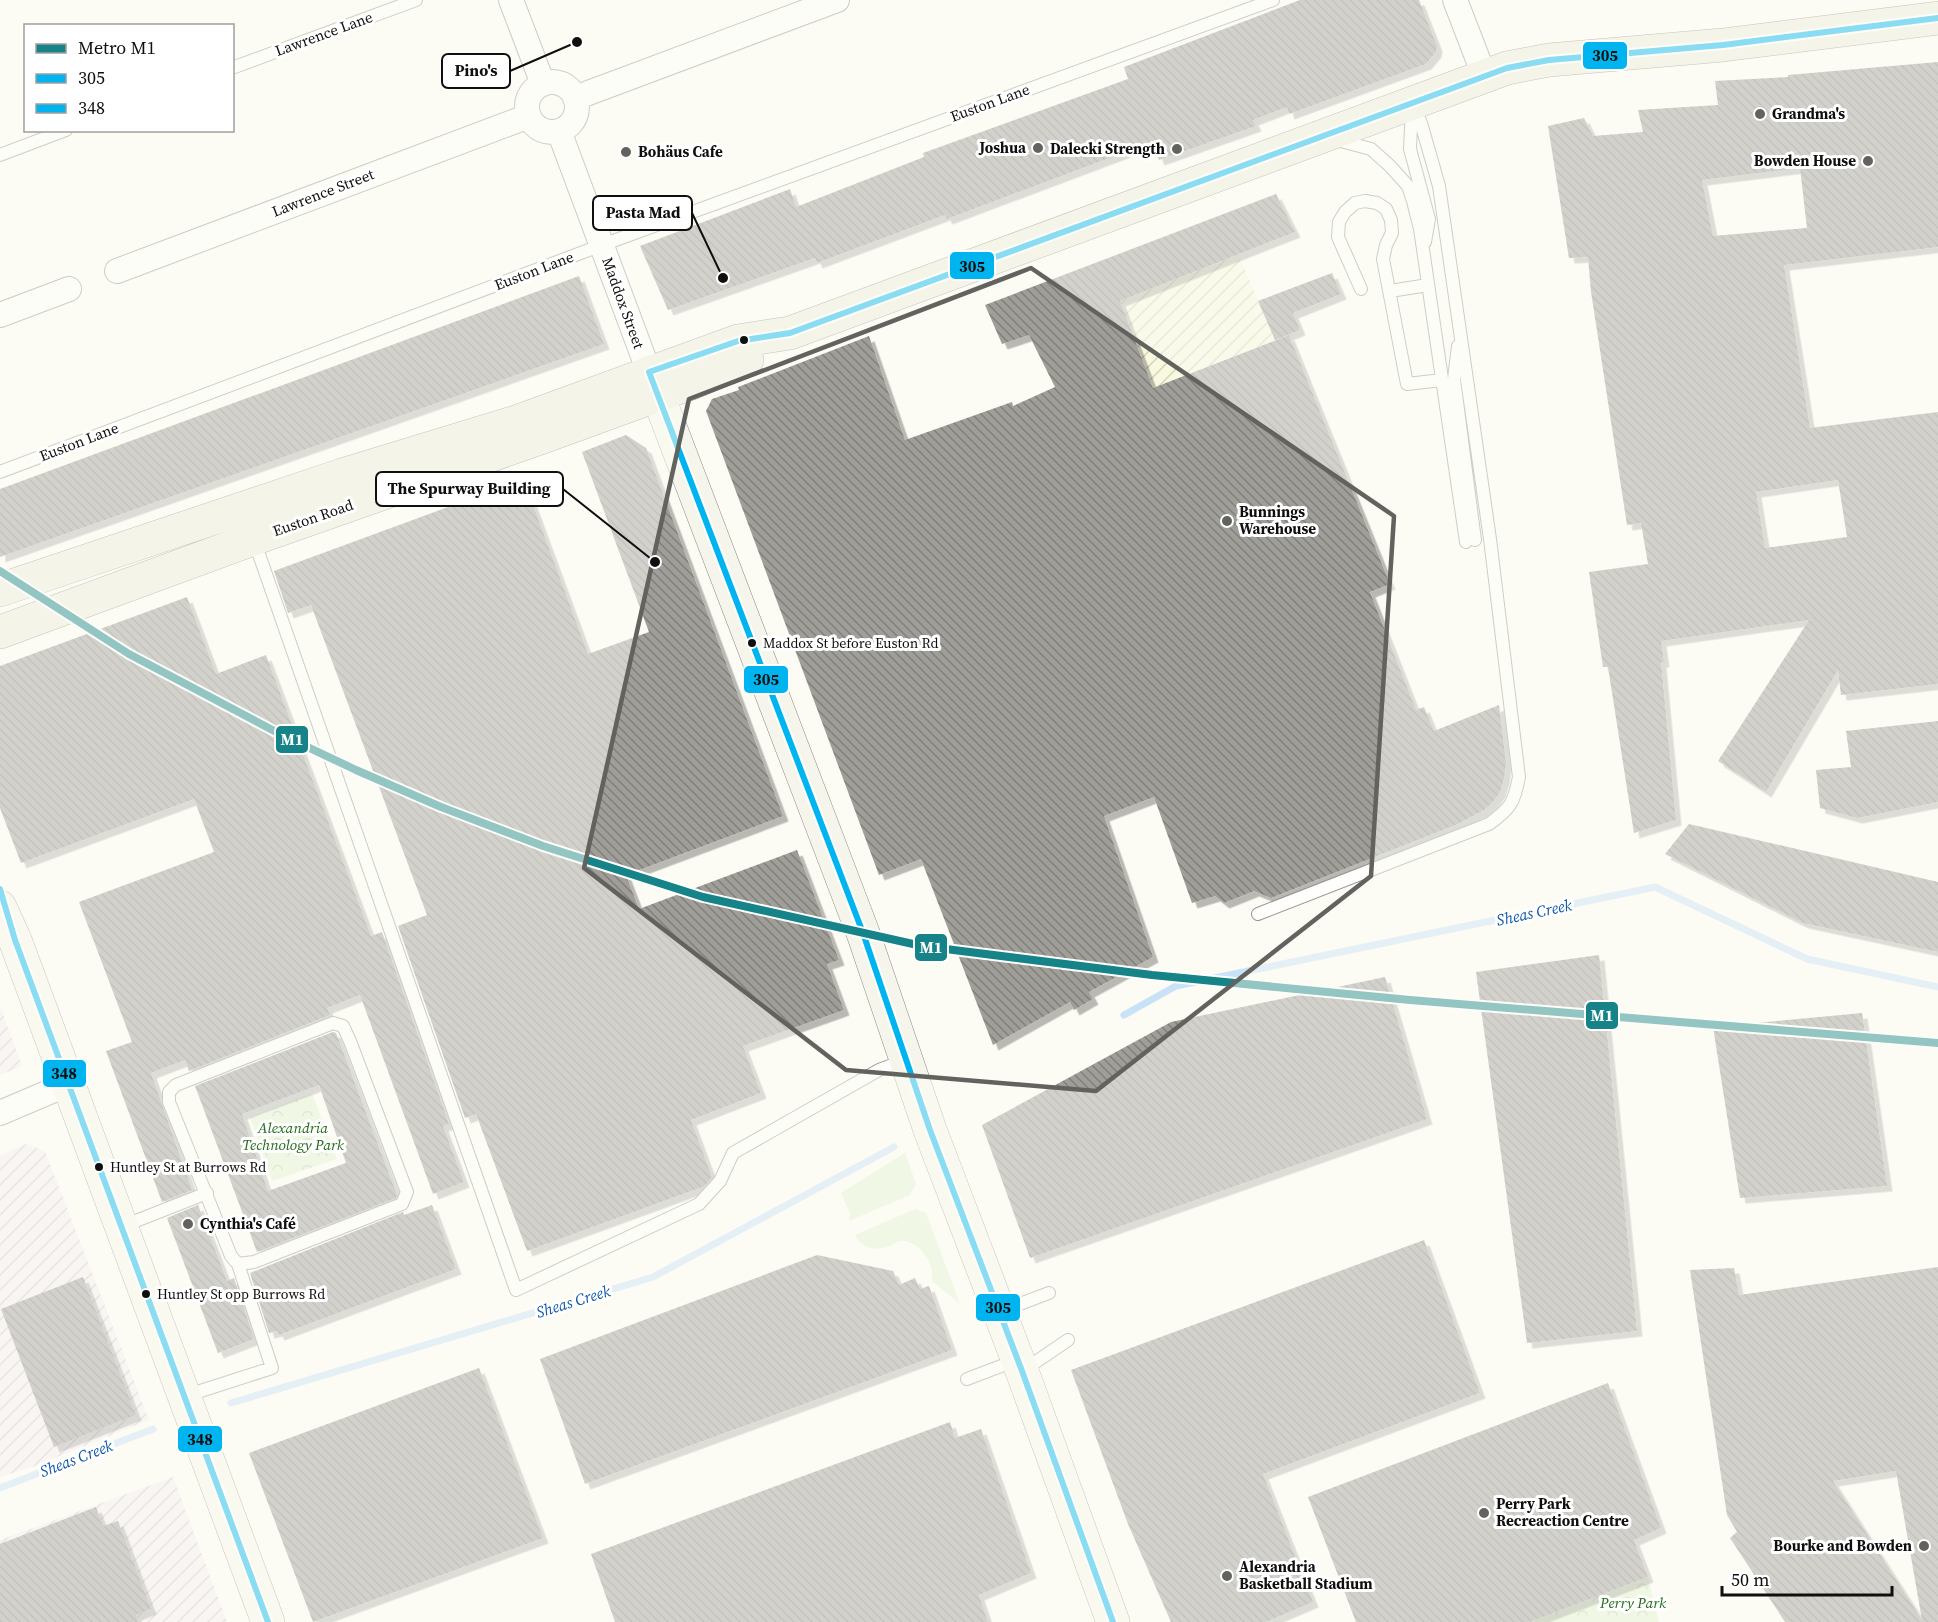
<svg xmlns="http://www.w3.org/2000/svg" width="1938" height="1622" viewBox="0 0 1938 1622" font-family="'Source Serif 4',serif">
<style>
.industrial{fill:url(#industrial-furrows)}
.farmland{fill:url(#farmland-furrows)}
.grass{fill:#e3f3d2}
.park{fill:url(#park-crowns)}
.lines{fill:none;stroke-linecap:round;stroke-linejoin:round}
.stream{stroke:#c8e2f8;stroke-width:7}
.building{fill:url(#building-back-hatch);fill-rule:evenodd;filter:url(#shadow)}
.lane-casing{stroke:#969592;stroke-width:14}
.street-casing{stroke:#969592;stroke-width:26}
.secondary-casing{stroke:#8c8c89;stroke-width:34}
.primary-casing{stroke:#83837f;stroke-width:34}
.lane{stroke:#fffefd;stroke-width:12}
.street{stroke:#fffefd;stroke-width:24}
.secondary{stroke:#f5f5eb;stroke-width:33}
.primary{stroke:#eeead9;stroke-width:33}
.bus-1-casing{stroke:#fff;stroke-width:10}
.bus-2-casing{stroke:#fff;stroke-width:10}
.bus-1{stroke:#00b5ef;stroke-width:6}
.bus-2{stroke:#00b5ef;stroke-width:6}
.metro-1-casing{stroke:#fff;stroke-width:12}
.metro-1{stroke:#168388;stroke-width:8}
.marked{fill:none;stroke:#62625f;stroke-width:4.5;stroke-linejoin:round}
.poi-dot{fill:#62625f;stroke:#fff;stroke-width:2}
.bus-dot{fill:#0f0f0f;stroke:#fff;stroke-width:2}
.labels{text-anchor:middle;stroke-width:6;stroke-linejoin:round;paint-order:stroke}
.bus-label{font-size:14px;fill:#0f0f0f;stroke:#fff;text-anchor:start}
.street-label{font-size:15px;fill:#0f0f0f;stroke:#fff}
.poi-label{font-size:15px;font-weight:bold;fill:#0f0f0f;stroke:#fff;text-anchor:start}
.park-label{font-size:15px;font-style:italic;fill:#236c1a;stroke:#fff}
.water-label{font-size:16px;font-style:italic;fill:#0f57aa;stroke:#fff}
.leader{fill:none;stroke:#0f0f0f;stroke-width:2}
.callout-dot{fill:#0f0f0f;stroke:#fff;stroke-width:2}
.callout{fill:#fff;stroke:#0f0f0f;stroke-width:2}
.callout-label{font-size:16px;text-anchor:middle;font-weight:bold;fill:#0f0f0f}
.line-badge{stroke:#fff;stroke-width:2}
.badge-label{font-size:16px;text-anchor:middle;font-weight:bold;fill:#fff}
.pale-badge-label{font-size:16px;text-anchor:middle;font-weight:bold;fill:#111}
</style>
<defs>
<pattern id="industrial-furrows" width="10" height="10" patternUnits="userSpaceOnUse" patternTransform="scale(1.5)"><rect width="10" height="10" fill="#f4eef1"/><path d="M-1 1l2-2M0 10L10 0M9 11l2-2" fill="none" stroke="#d0cbcd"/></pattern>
<pattern id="farmland-furrows" width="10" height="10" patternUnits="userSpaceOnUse" patternTransform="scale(1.5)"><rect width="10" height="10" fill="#f9f9e0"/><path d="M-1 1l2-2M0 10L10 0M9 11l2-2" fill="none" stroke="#d4d4bf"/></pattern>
<pattern id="park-crowns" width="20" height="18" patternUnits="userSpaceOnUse" patternTransform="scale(1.5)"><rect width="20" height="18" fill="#e3f3d2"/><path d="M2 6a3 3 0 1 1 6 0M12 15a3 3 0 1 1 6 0" fill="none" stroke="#c2cfb3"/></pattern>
<pattern id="building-back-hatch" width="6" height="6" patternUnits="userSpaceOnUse" patternTransform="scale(1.5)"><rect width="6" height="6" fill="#a09e99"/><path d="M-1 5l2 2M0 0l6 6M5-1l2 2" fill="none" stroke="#817f7b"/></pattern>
<filter id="shadow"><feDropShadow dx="5.5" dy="5.5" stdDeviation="0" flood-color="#0004"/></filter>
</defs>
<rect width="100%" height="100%" fill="#fcfbf4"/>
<path class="industrial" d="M0,1006L22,1066L0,1075Z
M26,1144L45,1151L149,1420L35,1466L0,1477V1156Z
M173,1477L227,1622H0V1540Z"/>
<path class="farmland" d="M1238,254L1275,340L1153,388L1120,301Z"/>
<path class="grass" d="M905,1153L916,1184L910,1195L849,1221L850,1213L841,1193Z
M915,1209L926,1213L960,1304L932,1281C932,1276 932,1271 931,1267C928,1255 913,1239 900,1241C895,1242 891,1246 887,1247C873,1252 861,1247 855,1235Z"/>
<path class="park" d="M312,1093L337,1159L272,1181L250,1117Z
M1648,1577L1659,1622H1530Z"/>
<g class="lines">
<path class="stream" d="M1124,1015L1176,986L1655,887L1807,959L1938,987
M231,1403L653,1277L894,1147
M0,1488L153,1429"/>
</g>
<path class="building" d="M1300,0H1419L1437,46L1436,52L1426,64L1289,114L1287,107L1253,120L1256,126L1159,160L1152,142L947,219L945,215L817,263L815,258L668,310L640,246L790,189L796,207L924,157L923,153L1128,79L1124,67Z
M1938,62V247L1784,265L1810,428L1938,412V684L1841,695L1838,670L1766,792L1718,761L1809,620L1661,641L1664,662H1661L1676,820L1634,833L1608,667H1603L1589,572L1648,564L1641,523L1627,525L1591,292L1588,257L1569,258L1548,126L1584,118L1593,136L1643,132L1638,110L1718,105L1715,81L1788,77V75ZM1800,168L1807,228L1713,236L1702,180ZM1838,480L1847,537L1765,548L1756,492Z
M1276,194L1295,232L1120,301L1153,388L1289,335L1390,584L1370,592L1416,710L1424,707L1434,731L1499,705L1506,763L1504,779L1500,792L1493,802L1484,810L1458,824L1271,898L1254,891L1224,903L1215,896L1192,903L1154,797L1104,816L1153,957L1089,992L1093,999L1074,1010L1070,1002L993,1045L921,859L879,875L706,411L712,399L739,390L738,387L869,336L905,440L1012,402L1013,406L1055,387L1029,335L1002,344L985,305Z
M1332,273L1341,294L1293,313L1300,330L1275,340L1258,301Z
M579,276L604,344L0,557V489Z
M626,435L646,448L783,816L626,875L639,909L797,850L839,960L827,964L844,1010L743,1046L761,1093L691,1120L712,1177L705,1186L527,1251L476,1114L465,1118L398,926L427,915L311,605L288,613L274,571L478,496L476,491L522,475L588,654L649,632L582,452Z
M187,597L216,674L266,655L371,936L382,932L449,1124L443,1126L464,1182L433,1194L360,995L327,1008L330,1015L189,1071L185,1060L151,1073L192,1190L162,1202L106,1051L132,1042L79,902L214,852L194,799L21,863L0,808V666Z
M1938,721V802L1857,818L1820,808L1816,770L1851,767L1846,731Z
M1689,824L1938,882V952L1803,923L1665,854Z
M1599,955L1637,1331L1527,1343L1476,972Z
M1385,977L1427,1119L1030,1258L982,1125L1171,1022Z
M1862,1013L1887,1186L1740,1198L1713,1027Z
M333,1032L336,1033L397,1195L396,1198L257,1252L195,1086ZM319,1085L346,1163L268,1191L242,1114Z
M198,1205L227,1281L234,1278L254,1339L218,1353L167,1218Z
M432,1205L456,1269L279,1335L277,1331L269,1333L250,1273L403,1212L404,1215Z
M1424,1240L1480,1393L1263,1474L1313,1602L1266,1622H1171L1128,1524L1071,1370Z
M817,1255L893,1271L899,1285L915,1278L920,1289L929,1286L952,1350L585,1484L540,1359Z
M1938,1267V1622H1785L1730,1538L1737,1532L1727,1515L1690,1270L1734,1268L1739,1295ZM1896,1471L1922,1620L1833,1481Z
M83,1277L136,1415L54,1447L1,1309Z
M479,1368L543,1538L313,1622L249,1453Z
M1608,1383L1661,1528L1634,1540L1648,1577L1530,1622H1356L1308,1497Z
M950,1422L955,1438L981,1429L1031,1573L979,1595L988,1622H615L591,1554Z
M96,1507L103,1526L118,1521L151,1609L136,1615L138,1622H0V1544Z"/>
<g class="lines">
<defs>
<path id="lane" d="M232,68L416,0
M1412,106L1410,149L1429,219L1425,242
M1337,140L1371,149L1390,166L1408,186L1413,201L1420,229L1466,542
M0,155L66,130
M1361,289L1338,237L1339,222L1345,212L1355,203L1365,201L1377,203L1386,209L1391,220L1392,233L1386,245L1383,259L1407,384L1442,380
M1390,291L1428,285
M1458,346L1454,379L1475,540
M0,472L602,245L1273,0
M254,540L516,1290L699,1204L720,1181L733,1153L879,1070L906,1060
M1258,914L1489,824C1511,808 1514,803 1519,777L1490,539L1439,186L1421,123L1413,103
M333,1023L343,1026L350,1041L407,1192L402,1204L254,1262L238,1264L231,1256L169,1102V1092L176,1085Z
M123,1226L207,1193
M1001,1311L1049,1293
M1024,1370L1068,1340
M967,1379L1017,1360
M185,1396L272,1368L238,1264"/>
<path id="street" d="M511,0L543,84
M1455,0L1484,75
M527 107a25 25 0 1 1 50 0a25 25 0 1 1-50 0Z
M575,98L837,0
M559,131L649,372
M117,271L529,116
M0,315L69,289
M0,1113L68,1084"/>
<path id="secondary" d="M649,372L863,933L930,1130L1022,1371L1113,1622
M0,907L15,940L268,1622"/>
<path id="primary" d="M0,590L342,475L516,422L738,341L790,333L1507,68L1549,60L1723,45L1938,18
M0,632L253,539L543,437L691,383L747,360"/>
</defs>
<use href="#lane" class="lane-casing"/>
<use href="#street" class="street-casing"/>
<use href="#secondary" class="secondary-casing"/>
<use href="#primary" class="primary-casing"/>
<use href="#lane" class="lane"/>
<use href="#street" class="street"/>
<use href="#secondary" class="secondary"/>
<use href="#primary" class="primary"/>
<defs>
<path id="bus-1" d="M1113,1622L1022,1371L930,1130L863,933L649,372L738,341L790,333L1507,68L1549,60L1723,45L1938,18"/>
<path id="bus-2" d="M0,889L15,940L268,1622"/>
</defs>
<use href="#bus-1" class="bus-1-casing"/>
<use href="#bus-2" class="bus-2-casing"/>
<use href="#bus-1" class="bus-1"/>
<use href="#bus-2" class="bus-2"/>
<defs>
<path id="metro-1" d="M0,571L129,654L278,733L356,770L441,807L543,846L703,897L922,946L1152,975L1410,1000L1938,1043"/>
</defs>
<use href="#metro-1" class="metro-1-casing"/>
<use href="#metro-1" class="metro-1"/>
</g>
<path d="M0 0H1938V1622H0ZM1031,268L1394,516L1371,876L1096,1091L846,1070L584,868L689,399Z" fill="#fcfbf4" fill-opacity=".55" fill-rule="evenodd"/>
<path class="marked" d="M1031,268L1394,516L1371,876L1096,1091L846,1070L584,868L689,399Z"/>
<g class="poi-dot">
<circle cx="1760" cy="114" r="6"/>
<circle cx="1038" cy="148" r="6"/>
<circle cx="1177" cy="149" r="6"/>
<circle cx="626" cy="152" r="6"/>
<circle cx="1868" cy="161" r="6"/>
<circle cx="1227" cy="521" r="6"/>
<circle cx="188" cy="1224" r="6"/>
<circle cx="1484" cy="1513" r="6"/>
<circle cx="1924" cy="1546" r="6"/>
<circle cx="1227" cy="1576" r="6"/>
</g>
<g class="bus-dot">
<circle cx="744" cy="340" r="5"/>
<circle cx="752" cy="643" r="5"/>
<circle cx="99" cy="1167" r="5"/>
<circle cx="146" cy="1294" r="5"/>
</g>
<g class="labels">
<g class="bus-label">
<text x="763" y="648">Maddox St before Euston Rd</text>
<text x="110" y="1172">Huntley St at Burrows Rd</text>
<text x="157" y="1299">Huntley St opp Burrows Rd</text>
</g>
<g class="street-label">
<text transform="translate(324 34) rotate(-20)" y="5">Lawrence Lane</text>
<text transform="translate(990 103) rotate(-20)" y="5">Euston Lane</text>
<text transform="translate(323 193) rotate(-21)" y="5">Lawrence Street</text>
<text transform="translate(534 271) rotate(-21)" y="5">Euston Lane</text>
<text transform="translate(623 303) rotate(70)" y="5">Maddox Street</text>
<text transform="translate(79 442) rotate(-21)" y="5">Euston Lane</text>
<text transform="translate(313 518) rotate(-19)" y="5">Euston Road</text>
</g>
<g class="poi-label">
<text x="1772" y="119">Grandma's</text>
<text x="1026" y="153" text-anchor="end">Joshua</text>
<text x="1165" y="154" text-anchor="end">Dalecki Strength</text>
<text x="638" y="157">Bohäus Cafe</text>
<text x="1856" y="166" text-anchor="end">Bowden House</text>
<text x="1239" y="517">Bunnings<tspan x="1239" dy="17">Warehouse</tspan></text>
<text x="200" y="1229">Cynthia's Café</text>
<text x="1496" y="1509">Perry Park<tspan x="1496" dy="17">Recreaction Centre</tspan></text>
<text x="1912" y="1551" text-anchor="end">Bourke and Bowden</text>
<text x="1239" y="1572">Alexandria<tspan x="1239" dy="17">Basketball Stadium</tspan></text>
</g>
<g class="park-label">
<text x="293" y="1133">Alexandria<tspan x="293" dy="17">Technology Park</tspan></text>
<text x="1633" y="1608">Perry Park</text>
</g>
<g class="water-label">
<text transform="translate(1534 912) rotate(-12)" y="6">Sheas Creek</text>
<text transform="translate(573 1301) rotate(-17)" y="6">Sheas Creek</text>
<text transform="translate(76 1458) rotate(-21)" y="6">Sheas Creek</text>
</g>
</g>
<path class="leader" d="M577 42L510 71M723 278L692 213M655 562L563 489"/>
<g class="callout-dot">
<circle cx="577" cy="42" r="6"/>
<circle cx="723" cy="278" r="6"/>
<circle cx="655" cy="562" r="6"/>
</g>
<g class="callout">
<rect x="442" y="54" width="68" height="34" rx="6"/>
<rect x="593" y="196" width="99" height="34" rx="6"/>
<rect x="376" y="472" width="187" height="34" rx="6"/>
</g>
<g class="callout-label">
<text x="476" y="76">Pino's</text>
<text x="643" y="218">Pasta Mad</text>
<text x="469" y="494">The Spurway Building</text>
</g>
<g class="line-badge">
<rect x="1582" y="41" width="46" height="29" rx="6" fill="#00b5ef"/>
<rect x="949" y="251" width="46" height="29" rx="6" fill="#00b5ef"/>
<rect x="743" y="665" width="46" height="29" rx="6" fill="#00b5ef"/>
<rect x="275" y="725" width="34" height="29" rx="6" fill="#168388"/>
<rect x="914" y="933" width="34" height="29" rx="6" fill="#168388"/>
<rect x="1585" y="1001" width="34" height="29" rx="6" fill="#168388"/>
<rect x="42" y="1059" width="45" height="29" rx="6" fill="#00b5ef"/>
<rect x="975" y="1293" width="46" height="29" rx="6" fill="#00b5ef"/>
<rect x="177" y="1425" width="46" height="28" rx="6" fill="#00b5ef"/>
</g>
<g class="badge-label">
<text x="292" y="745">M1</text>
<text x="931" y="953">M1</text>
<text x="1602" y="1021">M1</text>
</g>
<g class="pale-badge-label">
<text x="1605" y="61">305</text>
<text x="972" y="272">305</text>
<text x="766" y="685">305</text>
<text x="64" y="1079">348</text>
<text x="998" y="1313">305</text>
<text x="200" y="1445">348</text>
</g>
<rect x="24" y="24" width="210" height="108" fill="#ffffff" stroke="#9f9f9f" stroke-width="1.5"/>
<rect x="36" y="44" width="30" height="9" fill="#168388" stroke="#9f9f9f" stroke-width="1.5"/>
<text x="78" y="54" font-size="18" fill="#0f0f0f">Metro M1</text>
<rect x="36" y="74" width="30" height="9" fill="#00b5ef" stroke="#9f9f9f" stroke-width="1.5"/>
<text x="78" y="84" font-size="18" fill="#0f0f0f">305</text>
<rect x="36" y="104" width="30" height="9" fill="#00b5ef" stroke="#9f9f9f" stroke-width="1.5"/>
<text x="78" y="114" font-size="18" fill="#0f0f0f">348</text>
<path d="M1722 1586v9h170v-9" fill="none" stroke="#0f0f0f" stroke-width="3"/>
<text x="1731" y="1586" font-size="18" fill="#0f0f0f" stroke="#ffffff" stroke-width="4.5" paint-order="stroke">50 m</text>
</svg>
